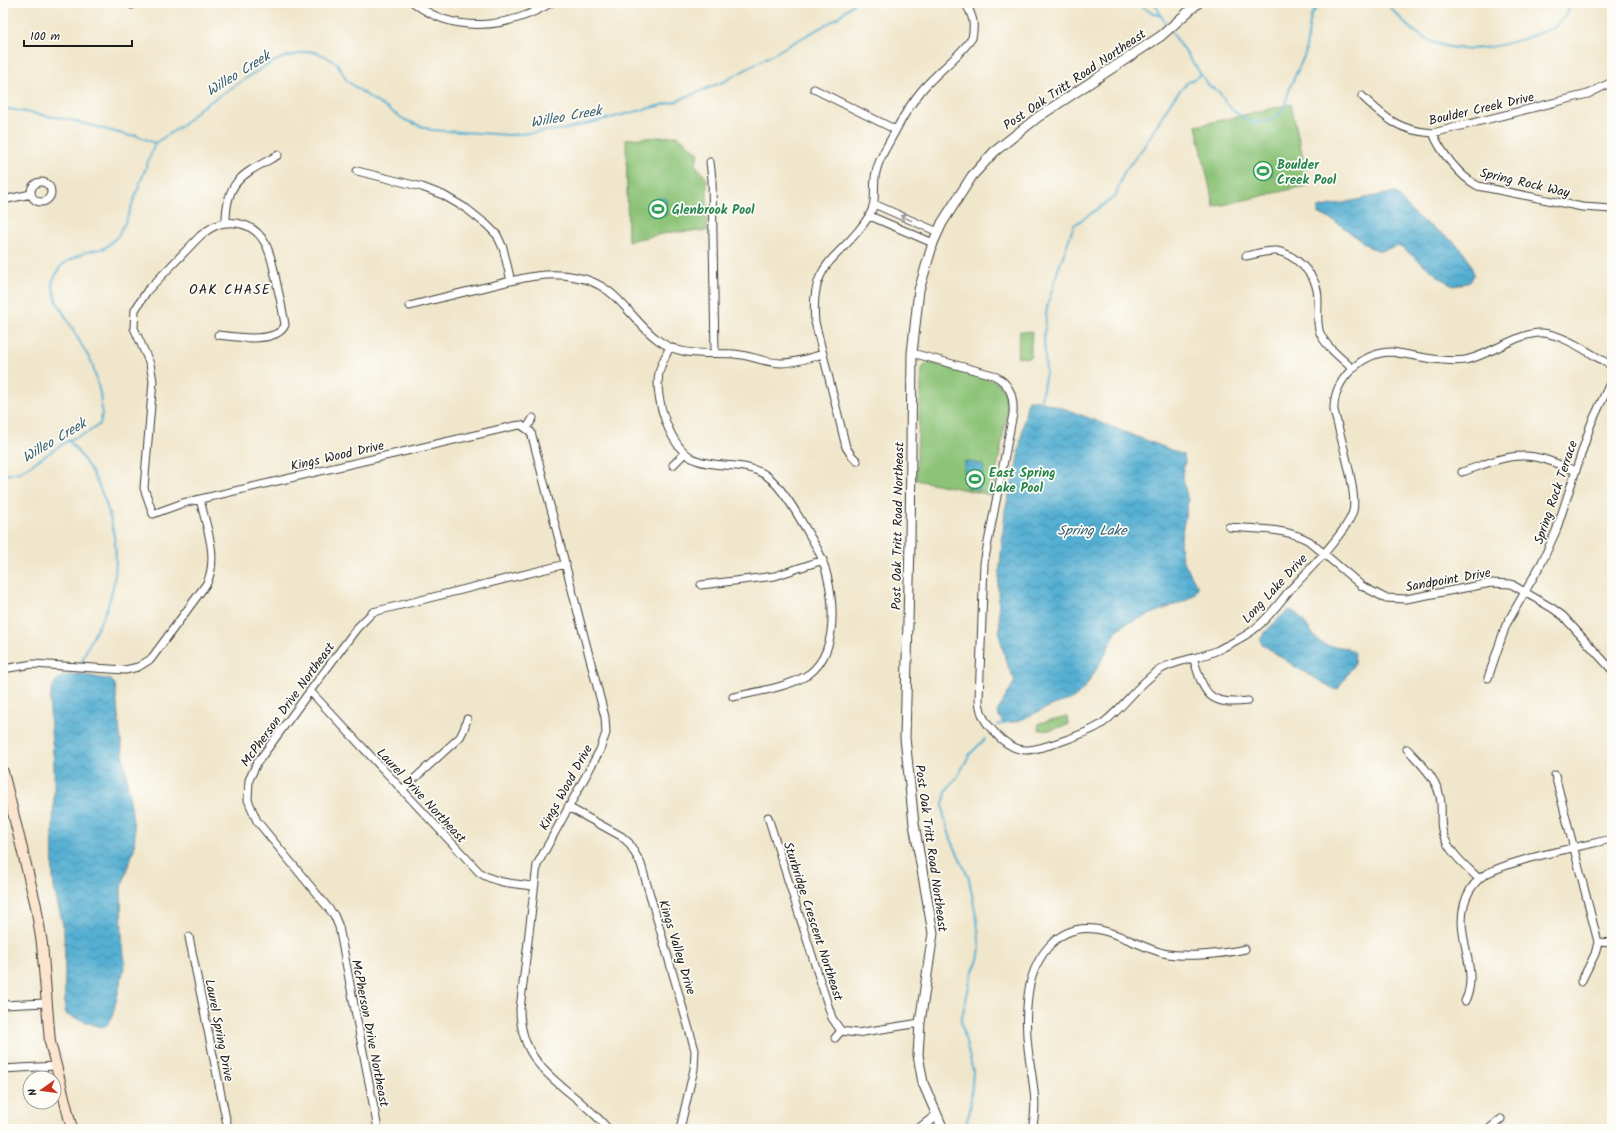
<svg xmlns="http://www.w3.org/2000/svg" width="1615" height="1132" viewBox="0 0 1615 1132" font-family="Kalam,sans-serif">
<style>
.park{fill:#8cc377;stroke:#54704a}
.water{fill:url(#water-waves);stroke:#386677}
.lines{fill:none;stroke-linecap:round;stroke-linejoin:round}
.stream{stroke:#54afd2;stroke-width:2}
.minor-casing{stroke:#3c3a36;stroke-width:9}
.tertiary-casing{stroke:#3c3a36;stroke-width:11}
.secondary-casing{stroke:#3c3a36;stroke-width:12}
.minor{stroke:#fff;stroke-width:7}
.tertiary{stroke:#fff;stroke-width:9}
.secondary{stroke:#fce5cf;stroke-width:10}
.oneway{stroke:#999}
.labels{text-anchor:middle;stroke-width:3.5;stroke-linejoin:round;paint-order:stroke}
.street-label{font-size:13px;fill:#1c1c1c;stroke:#fdfcf7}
.leisure-label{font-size:13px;font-weight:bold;fill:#27864d;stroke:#fdfcf7;text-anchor:start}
.water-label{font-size:14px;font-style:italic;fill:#355e6e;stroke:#fdfcf7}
.neighbourhood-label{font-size:14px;letter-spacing:1px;fill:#1c1c1c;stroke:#fdfcf7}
</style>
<defs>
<pattern id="water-waves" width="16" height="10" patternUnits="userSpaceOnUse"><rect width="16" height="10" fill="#54afd2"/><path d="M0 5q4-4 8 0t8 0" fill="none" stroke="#458eaa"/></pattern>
</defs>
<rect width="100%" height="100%" fill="#fdfcf7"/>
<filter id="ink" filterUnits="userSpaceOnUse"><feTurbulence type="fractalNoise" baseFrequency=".025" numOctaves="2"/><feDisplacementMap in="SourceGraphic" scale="8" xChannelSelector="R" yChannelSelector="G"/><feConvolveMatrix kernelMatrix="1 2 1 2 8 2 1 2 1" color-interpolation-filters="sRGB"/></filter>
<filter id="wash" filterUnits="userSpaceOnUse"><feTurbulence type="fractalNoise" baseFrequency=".012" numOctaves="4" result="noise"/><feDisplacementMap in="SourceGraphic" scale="16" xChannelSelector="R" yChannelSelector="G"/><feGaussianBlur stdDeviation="0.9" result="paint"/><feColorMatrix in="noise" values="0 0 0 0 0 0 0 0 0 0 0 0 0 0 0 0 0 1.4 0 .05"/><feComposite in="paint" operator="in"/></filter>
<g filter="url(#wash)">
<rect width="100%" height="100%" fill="#f0e6cb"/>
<path class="park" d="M1291,104L1309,185L1214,207L1196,126Z
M678,136L699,153L695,164L706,178L707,182V231L672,232L628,241L626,139Z
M1020,331L1032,332L1030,358L1017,357Z
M928,362L997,382L1005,393L1008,409L992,495L916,480C917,442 920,405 922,368Z
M1063,717H1067L1068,725C1059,727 1046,733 1038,729L1039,723Z"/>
<path class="water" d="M1257,166L1270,168L1272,174L1271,176L1265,178L1257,175L1254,169Z
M1395,192C1402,200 1409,209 1416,216C1440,236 1466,240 1474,275L1470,282L1455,286L1442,279L1404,249L1397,246L1380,251L1369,247L1338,223L1318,213V208Z
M657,198H666V215H651V205H657Z
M1029,400H1036L1068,410L1184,455L1185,462L1182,474L1188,501L1180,543L1182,559L1198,587L1194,595L1185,601L1125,624L1116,631L1105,655L1086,686L1077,696L1070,700L1056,704L1015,722H1002L997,712L1015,681L1006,662L1000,637L998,586L1005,510L1016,468L1027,404Z
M965,461L984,465L980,490L966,487L970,474L964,472Z
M1288,610C1302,612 1309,633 1320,642C1331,650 1345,643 1355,653L1354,664L1338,689H1334L1294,666L1262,644L1260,640L1266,631Z
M79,674L111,680L115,684L120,734L135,834L134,849L121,889L122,937L125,964L112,1018L107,1025L100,1027L67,1015L65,1011C64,986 66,960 64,935C63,916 54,898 53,878C51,842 55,805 54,768C54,749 45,700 54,684C59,675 71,675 79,674Z"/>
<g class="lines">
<path class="stream" d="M1137,3L1150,12L1161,16L1168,27
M1155,3L1161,16
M1386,3C1401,19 1416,37 1438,44C1471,55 1509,45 1539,33C1545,31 1552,29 1556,26C1563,20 1568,11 1572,3
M1171,31L1209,86L1218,91L1232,110L1253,124L1271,120L1283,110L1291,85L1305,54L1311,16L1320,3
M3,108L71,120L130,136L135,135L155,143
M1040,404L1046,372L1044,339L1047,307L1058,270L1074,225L1115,197L1124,172L1143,148L1172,100L1187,83L1200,75
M69,441C107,483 128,550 108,605C101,626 86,644 81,665
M3,475L20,472L69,440L87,433L100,424L102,413L100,393L92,363L56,300L52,282L60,267L68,261L86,252L105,248L118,236L126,221L155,143L183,125L199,109L265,66L282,58L310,51L323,55L337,63L347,81L372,99L405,120L431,130L510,135L566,129L674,102L725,81L836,19L854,3
M998,725L1008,722L1009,719
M964,1129L970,1111L973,1071L961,1022L972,973L978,960L980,949L977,921L969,879L951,839L944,817L943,804L947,789L956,779L970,754L985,739"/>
</g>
</g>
<g filter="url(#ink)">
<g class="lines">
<defs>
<path id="minor" d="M131,3L132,5
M414,3C455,35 509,28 551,3
M814,89L896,130
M1362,96C1385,118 1399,131 1433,133L1588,94L1612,82
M1433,133C1440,151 1460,177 1478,186L1582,207L1612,209
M710,162L712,179L715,353
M357,171L422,187L443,195L467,209L487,225L497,235L503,248L511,281
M31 192a10 10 0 1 1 20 0a10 10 0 1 1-20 0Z
M3,200L31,194
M874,204L938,232
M870,216L933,243
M226,222C226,179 244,174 278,155
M1246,256C1256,254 1267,250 1277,251C1294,254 1314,273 1317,290C1320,305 1315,319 1320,333C1326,347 1342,359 1353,369
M410,306C435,299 461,293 486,287C516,280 545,270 576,277C619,285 627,317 658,340C682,358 707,352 734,354C750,355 765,363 781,363C795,363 809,358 823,354
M218,335C235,337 277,344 285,325C283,311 280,298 277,285C272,260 268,227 236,223C221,221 211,227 200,236L147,291L135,310L134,328L150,364L153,381L144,488L153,514L183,503L514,426L521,425L531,432L605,717L606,733L600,750L537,865L520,1009C520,1073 573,1086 608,1129
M670,347C666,355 661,364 659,373C654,399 670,449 696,460C719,469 746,461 767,476C785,489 805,528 817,548C834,581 843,648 809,674C790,687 755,692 733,697
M912,353L993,375C1010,383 1014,396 1013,414L984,563L979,700C980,717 988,726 1000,738C1007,744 1014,749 1024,750C1039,751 1091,732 1103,723C1123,708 1137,685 1158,671C1174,660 1199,659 1218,650C1231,643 1246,637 1257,627C1269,617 1279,603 1289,591C1305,574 1348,531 1353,511C1358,492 1339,433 1334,410C1333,380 1362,352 1392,352C1413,355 1443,363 1465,360C1489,356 1520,331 1543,333C1565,335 1592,355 1612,366
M527,428L533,418
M857,461L851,455L846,447L815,322C809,258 842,260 869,216C878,202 872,187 876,172C879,157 890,142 897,128C904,115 912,102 922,90C937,72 958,58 972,38C975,24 973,15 965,3
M673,465L685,453
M1462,472C1481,466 1502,456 1522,456C1540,455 1559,465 1576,471
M1229,527C1256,529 1286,528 1309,541L1362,586L1385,598L1406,599L1491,583L1511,584L1552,608L1563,616L1612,670
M701,585L775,576L823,560
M1194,660C1204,694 1209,706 1248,701
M3,669L33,664L125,670L138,667L151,659L207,583C219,556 206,527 200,499
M1488,678L1506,625L1542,562L1556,531L1591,424L1612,379
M310,691L480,873C496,883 514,884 533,886
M1407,749C1422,765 1439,780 1441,803C1442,815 1439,828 1445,839C1452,855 1467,867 1479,879
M1555,775L1598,942L1595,954L1581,982
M402,790L460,737L464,729L467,719
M568,807L621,836L629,843L641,864L695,1050L694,1069L680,1129
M768,817L832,1018L841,1031L857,1033L920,1023
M189,937L228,1129
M1598,942L1612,943
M1465,1001C1476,980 1466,955 1463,933C1460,914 1464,893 1479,879C1497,862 1583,846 1612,839
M3,1005L46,1003
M835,1038L841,1031
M3,1069L55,1066
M378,1129L339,927L334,915L257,821L248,800L249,780L257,763L310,691L357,628L373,612L566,564
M1032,1129C1039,1102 1031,1075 1028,1048C1026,1031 1026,1013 1028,996C1032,962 1054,924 1095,929C1118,932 1140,947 1163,953C1185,958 1223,954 1245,949
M1489,1129L1501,1119"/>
<path id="tertiary" d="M919,1129L936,1116
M943,1129L923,1083L918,1055L920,1023L933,933L914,824L905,738L910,543L912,353L919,290L933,243L942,223L972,176L994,152L1038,117L1161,36L1198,3"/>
<path id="secondary" d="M3,772L36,906L42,944L50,1042L72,1129"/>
</defs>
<use href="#minor" class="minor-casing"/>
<use href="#tertiary" class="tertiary-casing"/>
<use href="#secondary" class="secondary-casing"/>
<use href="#minor" class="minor"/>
<use href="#tertiary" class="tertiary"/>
<use href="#secondary" class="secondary"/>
</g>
<defs><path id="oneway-shaft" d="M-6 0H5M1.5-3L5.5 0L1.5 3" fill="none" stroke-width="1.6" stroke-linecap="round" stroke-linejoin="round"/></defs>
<use class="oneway" href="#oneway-shaft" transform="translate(906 218) rotate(-156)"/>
</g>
<defs>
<symbol id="stadium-ring" viewBox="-11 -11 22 22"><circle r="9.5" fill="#fdfcf7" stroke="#2e9e5b" stroke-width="1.5"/><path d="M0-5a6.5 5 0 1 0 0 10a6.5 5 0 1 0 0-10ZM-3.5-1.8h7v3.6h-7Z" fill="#2e9e5b"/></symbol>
</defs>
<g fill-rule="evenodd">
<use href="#stadium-ring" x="1252" y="160" width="22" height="22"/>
<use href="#stadium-ring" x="647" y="198" width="22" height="22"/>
<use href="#stadium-ring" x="964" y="468" width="22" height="22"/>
</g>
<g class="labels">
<g class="street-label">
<text transform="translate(1074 79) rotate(-34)" y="5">Post Oak Tritt Road Northeast</text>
<text transform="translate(1481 108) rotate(-13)" y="5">Boulder Creek Drive</text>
<text transform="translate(1525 182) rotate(13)" y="5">Spring Rock Way</text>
<text transform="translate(337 455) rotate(-13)" y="5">Kings Wood Drive</text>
<text transform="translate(1555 492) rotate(-71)" y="5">Spring Rock Terrace</text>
<text transform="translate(897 526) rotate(-89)" y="5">Post Oak Tritt Road Northeast</text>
<text transform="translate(1448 579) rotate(-10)" y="5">Sandpoint Drive</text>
<text transform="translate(1274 588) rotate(-47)" y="5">Long Lake Drive</text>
<text transform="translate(287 704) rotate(-54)" y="5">McPherson Drive Northeast</text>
<text transform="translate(565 787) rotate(-61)" y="5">Kings Wood Drive</text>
<text transform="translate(422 795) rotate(47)" y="5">Laurel Drive Northeast</text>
<text transform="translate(932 848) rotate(82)" y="5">Post Oak Tritt Road Northeast</text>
<text transform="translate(814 921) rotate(72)" y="5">Sturbridge Crescent Northeast</text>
<text transform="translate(678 947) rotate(73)" y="5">Kings Valley Drive</text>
<text transform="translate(220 1030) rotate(79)" y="5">Laurel Spring Drive</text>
<text transform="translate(371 1033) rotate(79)" y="5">McPherson Drive Northeast</text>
</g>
<g class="leisure-label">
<text x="1277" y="169">Boulder<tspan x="1277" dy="15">Creek Pool</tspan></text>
<text x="672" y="214">Glenbrook Pool</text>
<text x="989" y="477">East Spring<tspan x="989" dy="15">Lake Pool</tspan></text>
</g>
<g class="water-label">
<text transform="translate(238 73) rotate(-32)" y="5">Willeo Creek</text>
<text transform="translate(566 116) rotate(-10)" y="5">Willeo Creek</text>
<text transform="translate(54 440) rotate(-31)" y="5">Willeo Creek</text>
<text x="1092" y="535">Spring Lake</text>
</g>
<g class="neighbourhood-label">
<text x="230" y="294">OAK CHASE</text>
</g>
</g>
<rect width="1615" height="1132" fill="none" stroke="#fdfcf7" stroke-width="16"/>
<g transform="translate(42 1090) rotate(256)"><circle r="19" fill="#fdfcf7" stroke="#a3a29f"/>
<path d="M0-3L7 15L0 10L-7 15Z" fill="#c8321e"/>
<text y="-6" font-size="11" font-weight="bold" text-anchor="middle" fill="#1c1c1c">N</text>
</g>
<path d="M24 40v6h108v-6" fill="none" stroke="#1c1c1c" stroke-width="2"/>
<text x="30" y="40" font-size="12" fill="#1c1c1c" stroke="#fdfcf7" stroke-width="3" paint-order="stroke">100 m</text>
</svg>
